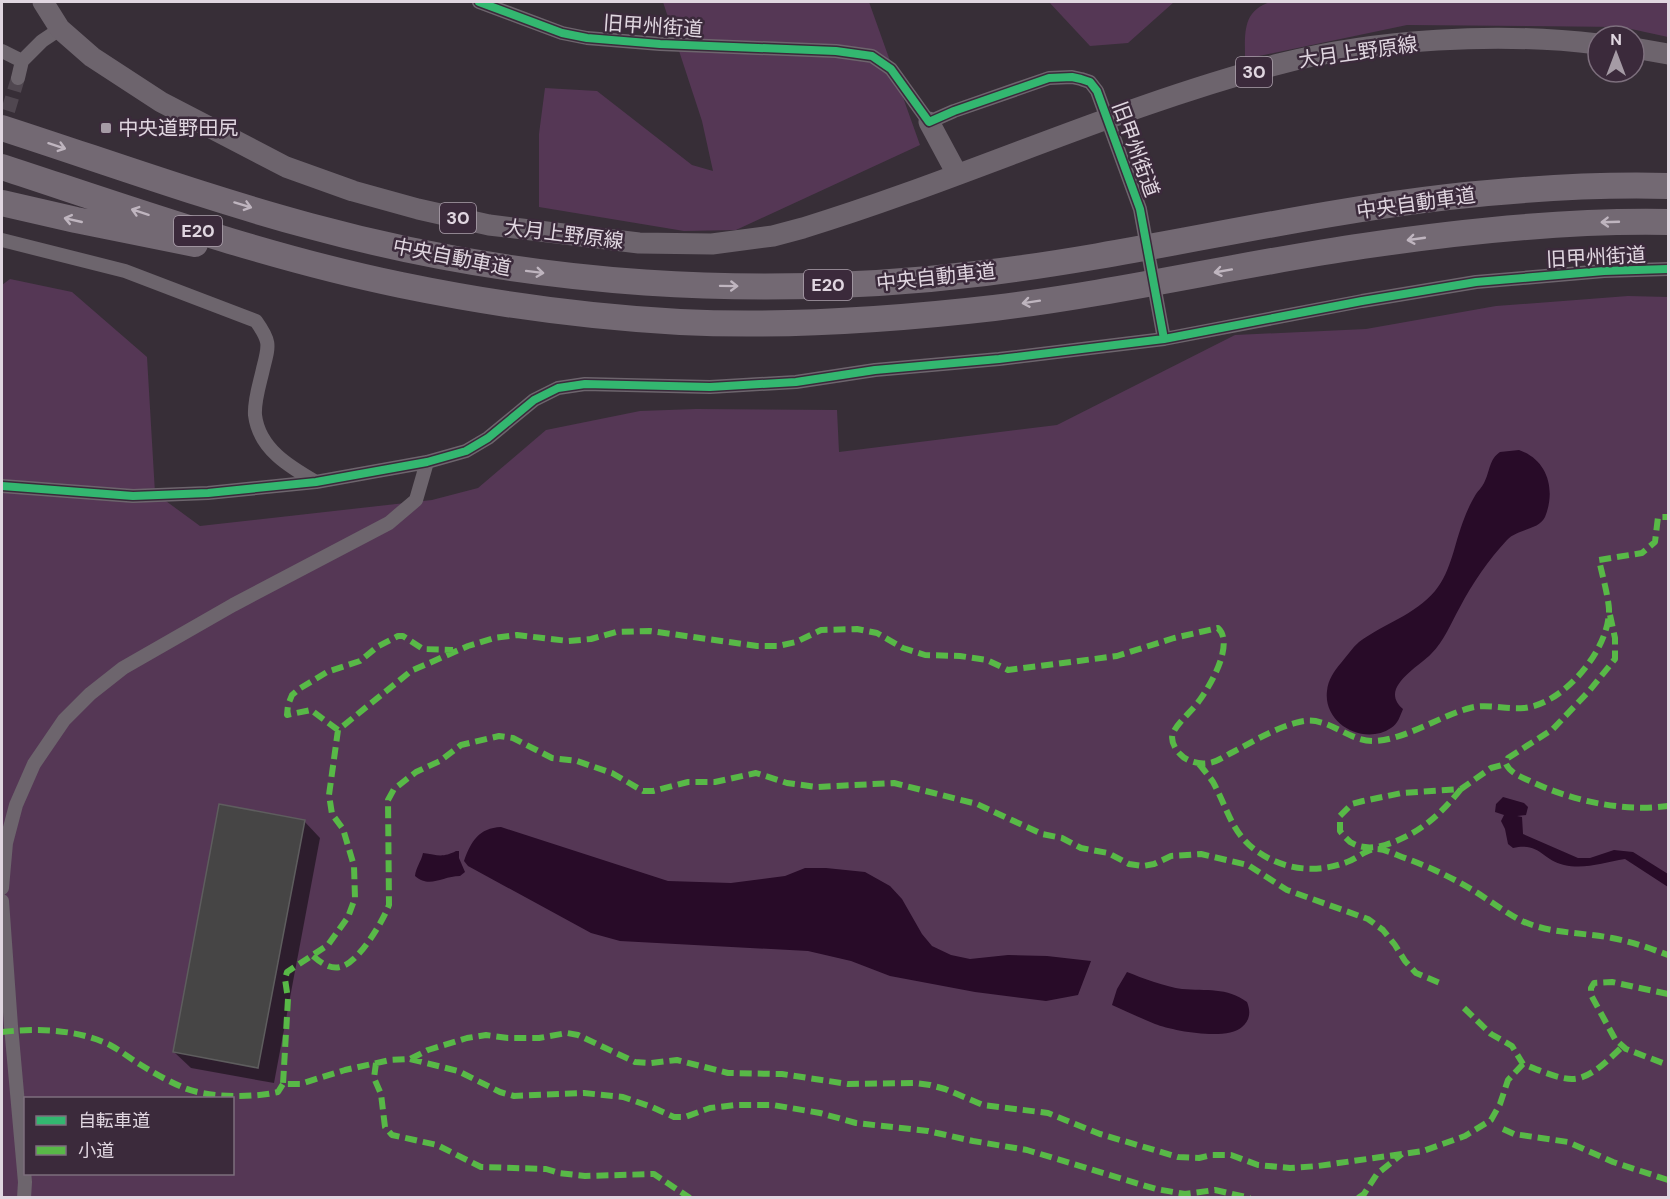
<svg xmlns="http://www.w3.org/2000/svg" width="1670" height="1199" viewBox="0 0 1670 1199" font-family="'DM Sans','Noto Sans JP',sans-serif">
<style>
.green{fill:#553755;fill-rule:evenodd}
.water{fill:#280b28}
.shadow{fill:#0007}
.building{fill:#464545;stroke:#5e5d5e;stroke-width:1.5}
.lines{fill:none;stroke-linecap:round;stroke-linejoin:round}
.minor-tunnel{stroke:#504750;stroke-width:14;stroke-dasharray:14 7;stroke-linecap:butt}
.minor{stroke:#6d656d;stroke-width:14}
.primary{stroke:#6d646d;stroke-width:21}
.motorway{stroke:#736973;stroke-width:26}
.quiet{stroke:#58b947;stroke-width:6;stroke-dasharray:12 6;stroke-linecap:butt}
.cycleway-casing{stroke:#3b2a3b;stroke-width:11}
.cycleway{stroke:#33b770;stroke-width:8}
.oneway{stroke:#bfb5bf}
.poi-dot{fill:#a59ba5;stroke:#3b2a3b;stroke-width:2}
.labels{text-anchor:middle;stroke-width:5;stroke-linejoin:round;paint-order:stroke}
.shield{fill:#3b2a3b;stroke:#aea2ae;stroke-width:1.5}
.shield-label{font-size:18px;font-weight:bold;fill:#e0d6e0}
.street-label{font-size:20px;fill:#e0d6e0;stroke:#3b2a3b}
.poi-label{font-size:20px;fill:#e0d6e0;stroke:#3b2a3b;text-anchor:start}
</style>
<rect width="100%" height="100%" fill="#372e37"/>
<path class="green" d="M663,2H869L920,145L736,230L684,231L539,207V134L545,88L597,91L692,165L713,171L702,121Z
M1049,2H1174L1128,43L1090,46Z
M1271,2H1668V37L1622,27L1407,25L1245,59C1245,34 1242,10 1271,2Z
M10,279L72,292L147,357L155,493L200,526L432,500L478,488L546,430L640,411L696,409L837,410L839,452L1057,425L1235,335L1366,329L1496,306L1628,296L1668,297V1197L2,1198V285ZM26,1098H232V1174H26Z"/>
<path class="water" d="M1519,450C1548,460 1556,490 1545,517C1539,530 1517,529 1507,540C1489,559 1472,584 1460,607C1451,623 1444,641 1431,654C1421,664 1402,675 1396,689C1393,697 1397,704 1403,709C1400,716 1398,724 1391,728C1364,746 1323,724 1327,691C1328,680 1334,671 1341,663C1347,656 1352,648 1359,642C1383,624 1415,615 1435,591C1452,570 1454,544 1464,519C1467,511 1471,502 1476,494C1478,491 1482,487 1484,483C1490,472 1489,459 1500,452Z
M1503,797L1524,803L1528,807L1526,815L1517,816L1522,817L1523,834L1578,858H1590L1614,850L1633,852L1668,874V887L1625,859C1604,862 1585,870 1564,865C1542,860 1540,842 1513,848L1508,844L1505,829L1501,821L1504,815L1495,812L1496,804Z
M501,827L668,881L731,883L785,876L805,868H826L865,872L890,886L902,899L922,934L932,946L951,955L970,959L1008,955L1047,956L1091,961L1078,995L1046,1001L975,992L890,976L851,961L808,951L620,941L591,933L468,866L464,861C471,841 479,828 501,827Z
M456,851H459V858L465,872L460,876C442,876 430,889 415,876C416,867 421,862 423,853C437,855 443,858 456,851Z
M1127,972C1142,978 1166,987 1182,989C1206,991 1227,987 1247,1002C1251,1012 1250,1020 1242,1027C1227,1041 1173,1031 1155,1024C1140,1018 1126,1011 1112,1005L1117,989Z"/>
<path class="shadow" d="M304,821L320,838L274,1083L191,1068L174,1052Z"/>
<path class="building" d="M219,804L305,820L258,1068L173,1052Z"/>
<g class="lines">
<path class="minor-tunnel" d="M2,131L18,78"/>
<path class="minor" d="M479,2L562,33L587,38L660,44L836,51L872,56L891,69L929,122L954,111L1049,78L1072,77L1081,79L1090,82L1097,91L1140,209L1164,339
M2,51L22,61
M18,78L22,61L42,41L60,29
M2,240L125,271L256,321C271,342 269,345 263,369C260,383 254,400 255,415C259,449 290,467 316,482
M2,486L133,496L208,493L316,482L427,462L466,451L488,438L534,400L558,388L585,384L710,387L796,382L875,370L999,359L1164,339L1362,301L1476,282L1604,271L1668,269
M2,888L6,843L16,805L34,764L64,720L90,694L123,668L233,605L389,523L416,500L427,462
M2,901L11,1026L25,1182L24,1198"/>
<path class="primary" d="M43,2L60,29L92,57L161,102L286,167L353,191L418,209L489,225L639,243L712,244L773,236L803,228C963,179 1116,107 1279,64C1376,39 1498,32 1598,44
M1634,48L1668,54
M929,122L957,174"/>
<path class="motorway" d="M2,128C104,161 206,198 310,226C530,286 759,301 985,273C1140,254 1292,215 1448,197C1521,189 1595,184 1668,186
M2,167C133,210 265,257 401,285C493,304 586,317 680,322C784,327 890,320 994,308C1118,293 1240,264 1363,246C1464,231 1566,220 1668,222
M2,203L76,220L195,244"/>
<path class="quiet" d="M1610,615L1615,638V659L1590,690L1553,729L1508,758L1506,764C1511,774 1522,777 1532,782C1573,801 1623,812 1668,806
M338,730L311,710L287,715L288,705L292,695L299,689L327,672L360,661L377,647L398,636H403L423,649L453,650
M1199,764C1204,770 1209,776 1213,782C1230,813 1232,839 1268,858C1293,871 1321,872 1347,862C1356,859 1367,849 1376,849C1385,849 1394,854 1402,857C1428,866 1453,878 1476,892C1490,901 1504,911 1518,919C1547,934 1581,932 1612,938C1632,942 1650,948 1668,955
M1461,789C1441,814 1421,832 1391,843C1378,848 1363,850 1350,842C1347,839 1343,835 1340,831V816L1352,804L1363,801L1402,793L1461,789L1491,768L1506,764
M313,956C321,963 332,971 343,966C360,960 383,921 389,905L388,800L394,789L416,772L440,761L461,745L499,736L513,738L552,758L577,761L612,773L643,791H653L688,782H715L756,773L787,783L817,787L894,783L977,804L1042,834L1062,838L1081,848L1108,853L1129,864L1143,866L1154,864L1171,856L1201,854L1248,865L1287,890L1368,919L1383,930L1395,945L1405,961L1416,973L1440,983
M1668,994L1612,982L1594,983L1591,988V995L1615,1039L1626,1049L1668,1065
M1464,1008L1491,1034L1512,1046L1523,1064C1536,1069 1558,1079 1572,1079C1591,1079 1610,1058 1623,1046
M2,1032C37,1028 77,1029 110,1045C121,1051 131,1059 141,1065C154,1073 168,1081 182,1087C207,1098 252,1098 278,1092L283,1084
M410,1059L458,1071L500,1092L514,1096L584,1093L623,1097L652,1107L674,1117H685L710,1108L736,1105H773L820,1113L856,1123L928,1131L973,1141L1027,1150L1156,1189L1185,1194L1215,1190L1250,1198
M376,1063L374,1078L381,1094L385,1127L392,1135L437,1145L481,1167L546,1169L559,1173L585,1176L654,1174L690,1198
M1523,1064L1508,1080L1500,1104L1491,1120L1465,1136L1423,1151L1318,1166L1290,1168L1258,1165L1231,1155H1212L1199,1158L1178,1157L1100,1134L1048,1113L983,1105L945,1089L930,1085L916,1083L848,1084L782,1074L728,1073L677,1060L651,1063L635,1062L578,1035L567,1033L539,1038H508L486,1035L467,1038L428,1050L410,1059L390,1060L345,1070L300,1084H283L288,999L285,979L287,972L328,945L348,917L355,898L354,866L343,829L332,814L329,795L338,730L411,671L468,646L494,638L517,635L568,641L591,639L616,632L650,631L757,646H778L796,642L821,630L857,629L877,633L903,648L925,655L960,656L987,660L1008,670L1117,656L1174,638L1218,628C1235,644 1210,686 1199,701C1191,712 1178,722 1173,733C1170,740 1175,749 1180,754C1186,761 1199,765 1209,763C1217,762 1225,756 1233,752C1254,741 1275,728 1299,722C1328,714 1348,743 1376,741C1406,739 1440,716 1470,708C1487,703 1506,710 1524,708C1564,704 1610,649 1609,609C1608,595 1602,574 1599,560L1642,553L1655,542L1658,517H1668
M1503,1129L1514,1134L1568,1142L1613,1162L1668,1180
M1358,1198L1364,1194L1377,1174L1402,1154"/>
<defs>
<path id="cycleway" d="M479,2L562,33L587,38L660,44L836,51L872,56L891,69L929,122L954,111L1049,78L1072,77L1081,79L1090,82L1097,91L1140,209L1164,339
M2,486L133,496L208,493L316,482L427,462L466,451L488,438L534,400L558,388L585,384L710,387L796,382L875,370L999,359L1164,339L1362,301L1476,282L1604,271L1668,269"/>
</defs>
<use href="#cycleway" class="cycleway-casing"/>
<use href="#cycleway" class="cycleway"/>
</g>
<defs><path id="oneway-shaft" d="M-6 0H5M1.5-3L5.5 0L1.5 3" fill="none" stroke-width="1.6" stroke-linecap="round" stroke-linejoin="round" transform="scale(1.5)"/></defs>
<g class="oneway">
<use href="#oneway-shaft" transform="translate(57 146) rotate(18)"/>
<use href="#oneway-shaft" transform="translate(243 205) rotate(17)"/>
<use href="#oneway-shaft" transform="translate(140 212) rotate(-162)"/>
<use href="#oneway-shaft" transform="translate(73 220) rotate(-167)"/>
<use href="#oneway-shaft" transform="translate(1610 222) rotate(178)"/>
<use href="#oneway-shaft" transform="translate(1416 239) rotate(172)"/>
<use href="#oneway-shaft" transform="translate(1223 271) rotate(170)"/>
<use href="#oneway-shaft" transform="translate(535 272) rotate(7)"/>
<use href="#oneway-shaft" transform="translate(729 286) rotate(1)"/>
<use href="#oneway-shaft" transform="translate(1031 302) rotate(171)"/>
</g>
<rect class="poi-dot" x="100" y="122" width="12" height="12" rx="3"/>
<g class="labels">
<g class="shield">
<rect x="1236" y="57" width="36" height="30" rx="4.5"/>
<rect x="440" y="203" width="36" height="30" rx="4.5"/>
<rect x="174" y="216" width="48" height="30" rx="4.5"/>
<rect x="804" y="270" width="48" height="30" rx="4.5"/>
</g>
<g class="shield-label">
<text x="1254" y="78">30</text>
<text x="458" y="224">30</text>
<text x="198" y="237">E20</text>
<text x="828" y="291">E20</text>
</g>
<g class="street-label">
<text transform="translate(653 26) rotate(4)" y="7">旧甲州街道</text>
<text transform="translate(1358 52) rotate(-8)" y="7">大月上野原線</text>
<text transform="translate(1136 149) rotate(70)" y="7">旧甲州街道</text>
<text transform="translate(1416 203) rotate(-8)" y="7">中央自動車道</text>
<text transform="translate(564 234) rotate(7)" y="7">大月上野原線</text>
<text transform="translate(452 257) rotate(11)" y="7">中央自動車道</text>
<text transform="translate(1596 257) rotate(-3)" y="7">旧甲州街道</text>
<text transform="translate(936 277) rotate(-6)" y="7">中央自動車道</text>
</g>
<g class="poi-label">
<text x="118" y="135">中央道野田尻</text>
</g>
</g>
<rect width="1670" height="1199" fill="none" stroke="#e0d6e0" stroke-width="6"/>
<rect x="24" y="1097" width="210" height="78" fill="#3b2a3b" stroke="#7d6f7d" stroke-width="1.5"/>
<rect x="36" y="1116" width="30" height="9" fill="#33b770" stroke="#7d6f7d" stroke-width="1.5"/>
<text x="78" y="1127" font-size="18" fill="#e0d6e0">自転車道</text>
<rect x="36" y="1146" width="30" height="9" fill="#58b947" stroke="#7d6f7d" stroke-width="1.5"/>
<text x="78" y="1157" font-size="18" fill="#e0d6e0">小道</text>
<g transform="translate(1616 54)"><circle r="28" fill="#3b2a3b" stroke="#7d6f7d" stroke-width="1.5"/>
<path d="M0-4.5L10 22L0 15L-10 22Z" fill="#a59ba5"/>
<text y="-9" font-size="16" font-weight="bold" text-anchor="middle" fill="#e0d6e0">N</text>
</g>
</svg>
